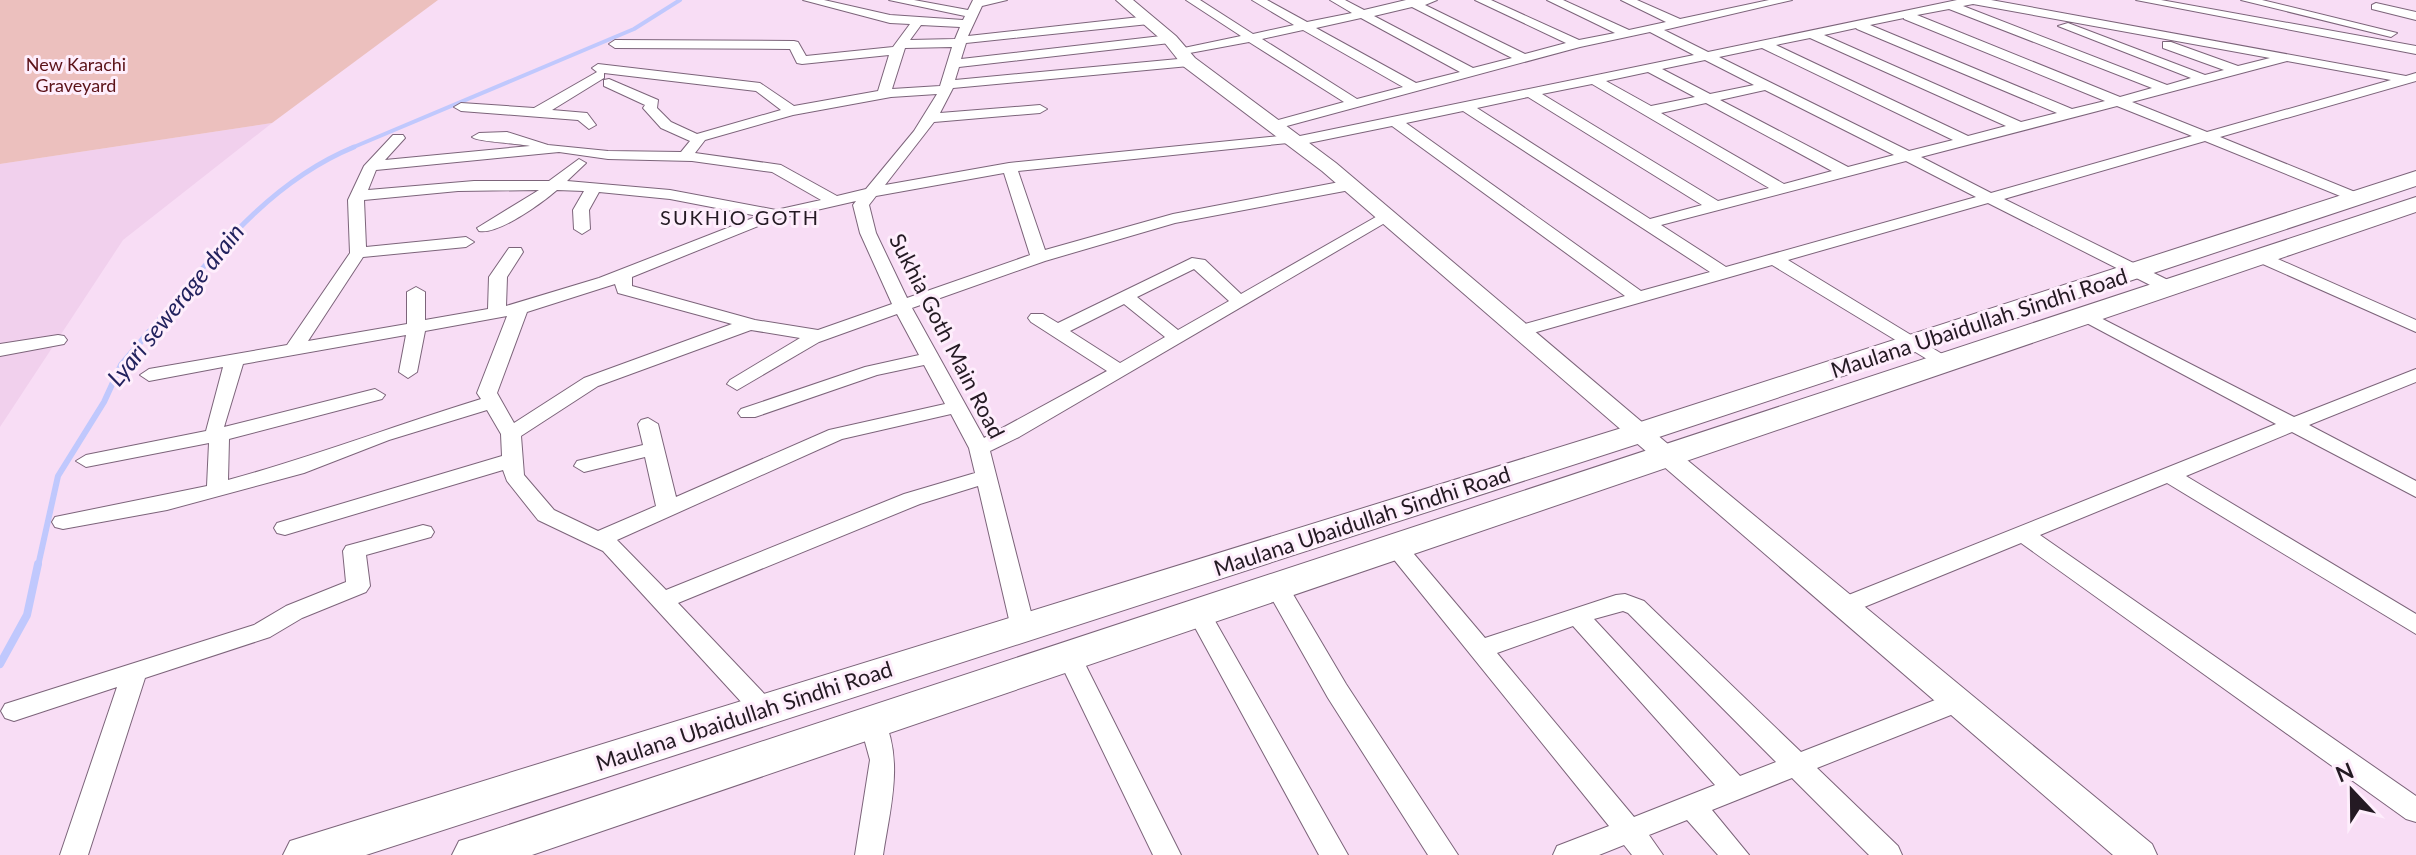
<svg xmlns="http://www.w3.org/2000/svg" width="2416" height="855" viewBox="0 0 2416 855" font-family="Lato,sans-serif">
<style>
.built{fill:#f1d0ed}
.green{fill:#ecc0be}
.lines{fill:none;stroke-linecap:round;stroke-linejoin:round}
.stream-far3{stroke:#c0c8fd;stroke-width:4}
.stream-far2{stroke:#c0c8fd;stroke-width:5}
.stream-far1{stroke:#c0c8fd;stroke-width:6}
.stream{stroke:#c0c8fd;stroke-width:8}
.minor-casing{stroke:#7c647a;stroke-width:2}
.tertiary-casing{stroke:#7c647a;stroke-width:2}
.primary-casing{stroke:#7c647a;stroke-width:2}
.minor{fill:#fff;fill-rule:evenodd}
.tertiary{fill:#fff;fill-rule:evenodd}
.primary{fill:#fff;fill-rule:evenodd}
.labels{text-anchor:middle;stroke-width:6;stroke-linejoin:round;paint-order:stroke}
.far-park-label{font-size:18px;fill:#5b1218;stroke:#feeefc}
.far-neighbourhood-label{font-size:20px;letter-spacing:2px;fill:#241a23;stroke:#feeefc}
.street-label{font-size:22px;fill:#241a23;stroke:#feeefc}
.water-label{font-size:24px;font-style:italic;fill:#22225e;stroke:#feeefc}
</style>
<rect width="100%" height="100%" fill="#f8ddf5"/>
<path class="built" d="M272,123L123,240L0,427V164Z"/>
<path class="green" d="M0,0H438L272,123L0,164Z"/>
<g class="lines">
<path class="stream-far3" d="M349,149L634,29L680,0"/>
<path class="stream-far2" d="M147,334C208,263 264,184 354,147"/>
<path class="stream-far1" d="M38,566L58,476L104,402L121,365L149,332"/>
<path class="stream" d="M0,664L27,615L38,564"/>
<defs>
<path id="minor" d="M803,0H824L890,15L963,20L965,16L889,0H914L968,10L973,0H1007L982,6L968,36L1149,16L1155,20L1149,24L966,43L961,59L1170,35L1176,39L1170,43L959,67L955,80L1189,58L1195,62L1189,66L953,88L940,113L1040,105L1047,109L1040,113L934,122L885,185L1009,163L1289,135L1295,137L1694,55L1650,32L1580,47L1272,130L1265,126L1267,123L1344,102L1249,42L1179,55V49L1241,36L1186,0H1200L1253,34L1294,25L1252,0H1267L1307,22L1352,13L1330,0H1345L1364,10L1406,0H1437L1425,5L1525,54L1566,43L1475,0H1491L1579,40L1615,33L1547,0H1563L1629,30L1666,22L1621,0H1637L1680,19L1769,0H1792L1664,30L1708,52L1957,0H1991L2406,76L2416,73V81L2220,137L2360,194V200H2350L2205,141L2004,199L2176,284L2179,288L2176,292H2164L1988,203L1788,260L1952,360L1954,364L1952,368L1945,370L1772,265L1526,335H1514L1511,331L1514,327L1625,296L1392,126L1294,146L1288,143L1018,171L1045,250L1173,214L1350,180L1358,185L1350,190L1175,223L1045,261L912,308L984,438L1107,371L1031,322L1028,318L1031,314H1043L1058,323L1192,258L1205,260L1241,294L1381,214H1393L1395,217L1019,437L990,451L1035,628L1031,634L1023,637L1015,634L1011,628L978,486L920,504L678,603L773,703L777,710L773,717L764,720L755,717L603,551L538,520L507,481L503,470L285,535L277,533L274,528L277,523L502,456L501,434L487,410L389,440L304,473L167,510L63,529L55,527L52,522L55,517L207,486L209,443L86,467L76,461L86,455L206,431L223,367L149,381L140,375L149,369L287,345L350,253L348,200L364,166L393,135H403L405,138L385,160L530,146C516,143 478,142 472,137L479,133L507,132L548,145L608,151L681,152L690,141L661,128L643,108L645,105L604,86V80L609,79L658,100L657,108L671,122L697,134L781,110L756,91L604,73V78L552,110L587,113L596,125L589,129L578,120L461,111L454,107L461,103L534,108L597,72L592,68L598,64L760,83L794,106L878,91L889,55L802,64L797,63L790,49L615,48L609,44L615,40L794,41L798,42L806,56L893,47L910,24L890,23ZM1973,4L2270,58L2238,66L2171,42H2163V48L2224,70L2205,75L2068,23L2058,26L2191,78L2167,85L1963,6ZM1412,7L1512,58L1473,68L1374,16ZM1949,9L2152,88L2120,97L1917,15ZM1361,18L1460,72L1416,83L1316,28ZM1904,18V19L2105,101L2072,109L1870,25ZM921,25L960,27L955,39L910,40ZM1856,28L1857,29L2057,113L2021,122L1824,35ZM1303,30L1403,87L1357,99L1262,39ZM1810,38L2006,126L1968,136L1776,45ZM952,47L940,86L892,89L905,48ZM1762,48L1953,140L1909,151L1719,57ZM1705,60L1754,85L1710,94L1662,69ZM2287,61L2391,80L2207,132L2132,102ZM1648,72L1695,97L1651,106L1606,81ZM1592,84L1769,188L1718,201L1542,94ZM1765,90L1894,155L1848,167L1720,100ZM937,94L914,131L866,189L837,196L781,165L695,153L705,140L793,115L891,97ZM1528,97L1702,205L1650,219L1477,108ZM1706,103L1832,171L1784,184L1661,113ZM2117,106L2192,136L1991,193L1921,157ZM1463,111L1710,272L1641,291L1406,123ZM559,152L608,159L692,161L772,172L821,200L776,210L670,190L567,181L586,163L579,159L549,181H474L368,190L376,170ZM1906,161L1976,197L1726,267L1661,225ZM1004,173L1030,255L907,298L876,233L869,205L876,196ZM539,190L477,228L479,231C498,235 542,203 557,190L584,191L573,210L574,229L582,234L590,229L589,210L599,192L670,199L758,216L599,278L506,306L507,277L523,252L521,248H509L489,277L488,309L425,320V292L416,287L407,292V324L308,341L363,257L466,247L474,242L466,237L366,247L364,200L458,191ZM856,201L853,205L860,233L892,304L818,330L755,320L632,286V277L773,220ZM1194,269L1229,301L1178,330L1137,297ZM615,284L618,293L732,324L584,378L514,423L497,393L527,312ZM1124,304L1165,337L1120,363L1070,331ZM897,314L919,355L865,367L741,409L738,413L741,417H755L877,375L924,365L945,404L829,430L676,497L658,424L648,418L641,420L638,424L643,445L577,461L574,466L584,472L645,457L656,506L598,531L554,510L524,475L521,436L598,386L751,330L800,338L730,380L727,384L737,390L819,342ZM507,316L477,393L481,399C396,425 313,457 228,480L229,439L382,399L385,395L375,389L224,427L243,364L406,335L399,372L408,378L417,372L425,331ZM951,414L969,448L975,473L904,494L666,590L617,540L842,439Z
M2136,0H2161L2416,46V54Z
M2241,0H2262L2397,33L2391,37Z
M2376,3L2416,12V20L2372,9V5Z
M2262,252L2416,320V332L2256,261L2254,257Z
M2087,311L2294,417L2416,369V382L2309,425L2416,481V497L2292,432L2186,476L2416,614V634L2167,483L2040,535L2416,796V822L2406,819L2021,543L1852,612L1844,614L1836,612L1832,606L1836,600L2276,424L2081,320L2078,316L2081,312Z
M58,335L64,336L67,340L64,344L0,356V344Z
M423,525L431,527L434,532L431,537L366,555L370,586L366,592L302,618L270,637L145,678L88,855H60L117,687L14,721L5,718L1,711L5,704L254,625L286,606L346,582L343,551L346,546Z
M1395,538L1403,541L1485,638L1616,595L1625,594L1644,601L1801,752L1948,695L1957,692L1966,695L1970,702L1966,709L1817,768L1898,846L1902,855H1869L1792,778L1712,810L1749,855H1718L1687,820L1649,835L1663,855H1632L1624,845L1599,855H1553L1557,846L1609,826L1387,551L1384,546L1387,541ZM1623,611L1628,613L1776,762L1740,776L1594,619ZM1573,626L1715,785L1634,817L1497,653Z
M1276,577L1284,579L1346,684L1458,855H1428L1328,698L1264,585L1268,579Z
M1198,603L1206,605L1348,855H1319L1186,611L1190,605Z
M1068,645L1077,648L1080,654L1181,855H1153L1056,654L1059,648Z
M872,710L881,713C905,758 890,808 883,855H855L870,760L859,720L863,713Z"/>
<path id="tertiary" d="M1116,0H1133L1176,36L1195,58L1336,163L1675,450L2152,844L2157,855H2113L1322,171L1183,66L1164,42Z"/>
<path id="primary" d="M2416,171V186L1650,440L366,855H283L290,841L306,836L1628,426Z
M2416,197V212L532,855H452L459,841L475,836Z"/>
</defs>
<use href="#minor" class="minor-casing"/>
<use href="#tertiary" class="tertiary-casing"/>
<use href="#primary" class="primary-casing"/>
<use href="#minor" class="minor"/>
<use href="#tertiary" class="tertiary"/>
<use href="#primary" class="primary"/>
</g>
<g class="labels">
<g class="far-park-label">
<text x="76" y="71">New Karachi<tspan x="76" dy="21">Graveyard</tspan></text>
</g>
<g class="far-neighbourhood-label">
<text x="740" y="225">SUKHIO GOTH</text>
</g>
<g class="street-label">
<text transform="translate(1979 323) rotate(-18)" y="8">Maulana Ubaidullah Sindhi Road</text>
<text transform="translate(947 336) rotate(63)" y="8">Sukhia Goth Main Road</text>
<text transform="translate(1362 521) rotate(-18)" y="8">Maulana Ubaidullah Sindhi Road</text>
<text transform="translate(744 716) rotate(-18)" y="8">Maulana Ubaidullah Sindhi Road</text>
</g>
<g class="water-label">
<text transform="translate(176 305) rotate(-51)" y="8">Lyari sewerage drain</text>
</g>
</g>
<g transform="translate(2352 791) rotate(338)" stroke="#feeefc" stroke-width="6" paint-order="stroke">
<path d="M0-6L14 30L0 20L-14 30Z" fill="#241a23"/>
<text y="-12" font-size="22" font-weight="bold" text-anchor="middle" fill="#241a23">N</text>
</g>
</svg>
